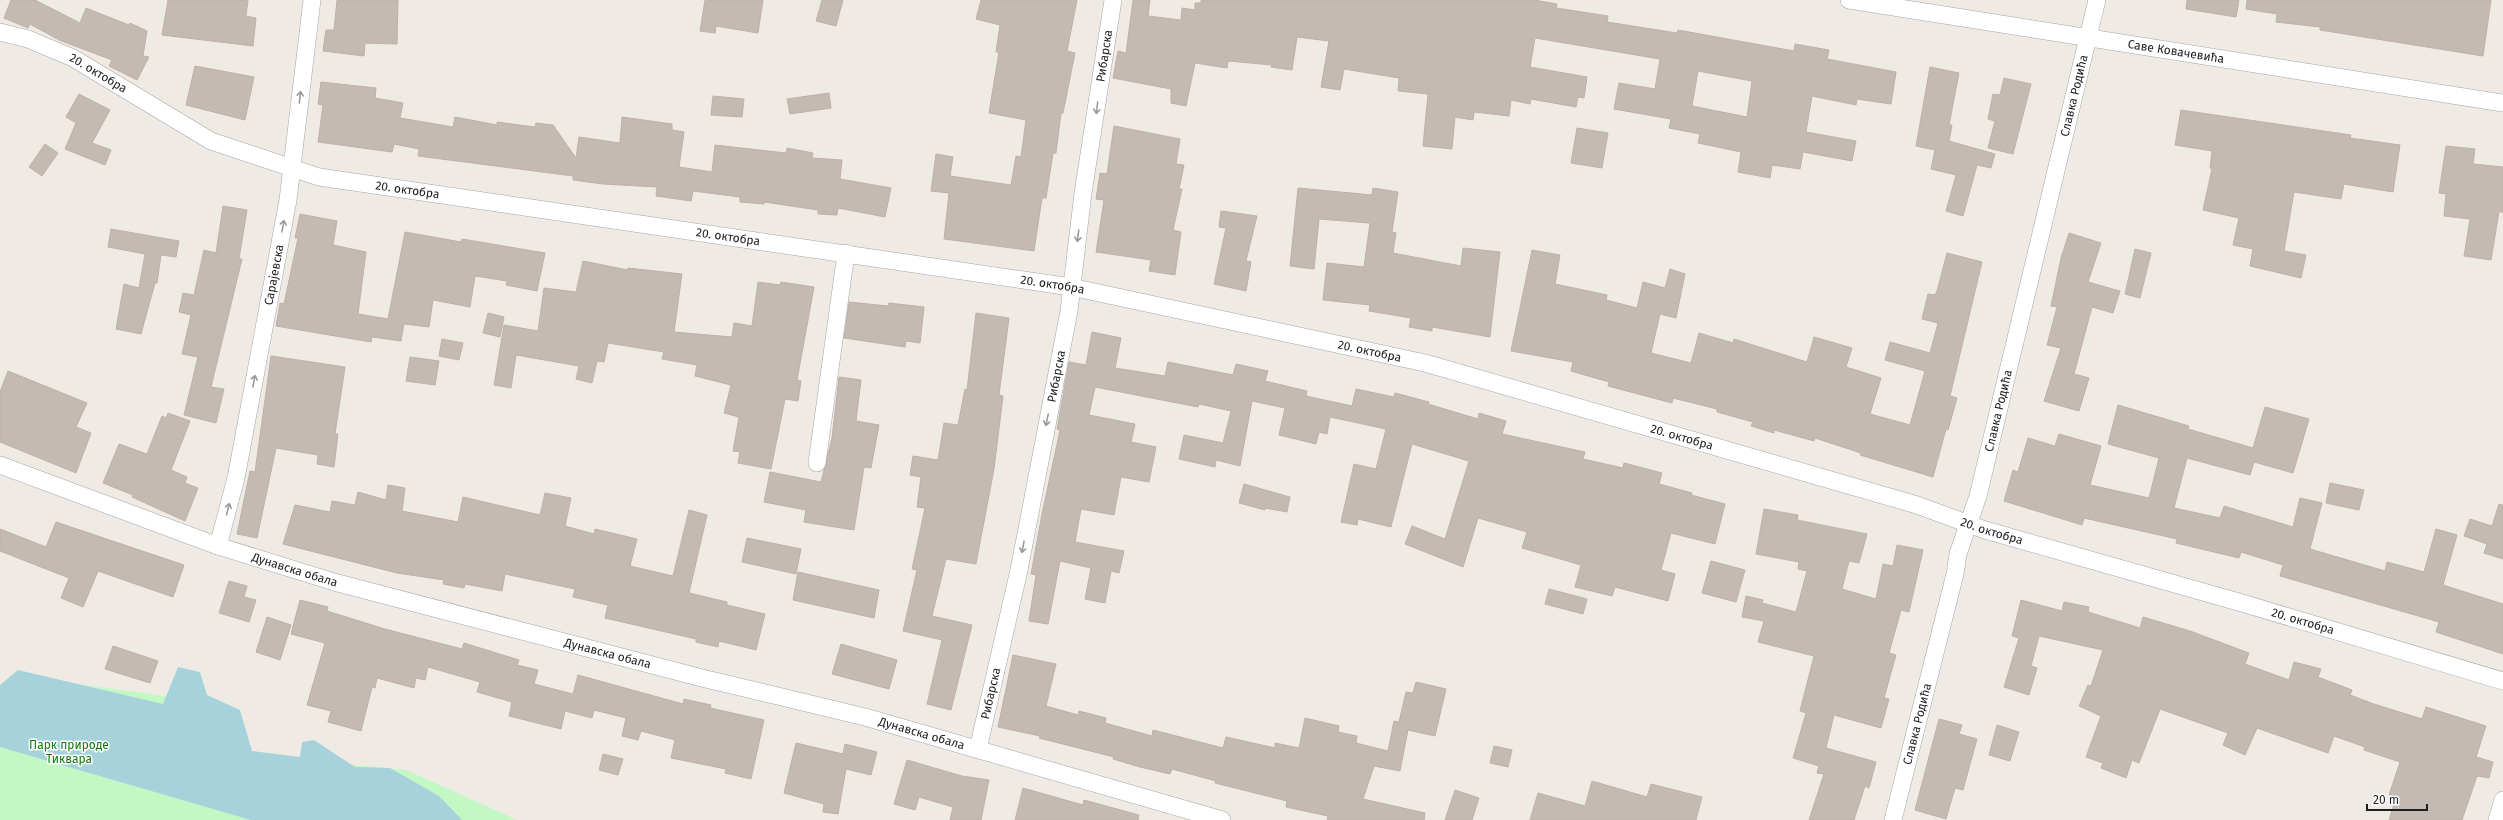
<svg xmlns="http://www.w3.org/2000/svg" width="2503" height="820" viewBox="0 0 2503 820" font-family="'Fira Sans',sans-serif">
<style>
.park{fill:#c2f8c3}
.water{fill:#a6d3db}
.building{fill:#c3bab4;stroke:#c0b0a7;fill-rule:evenodd}
.lines{fill:none;stroke-linecap:round;stroke-linejoin:round}
.street-casing{stroke:#a5a5a5;stroke-width:18}
.street{stroke:#fff;stroke-width:17}
.oneway{stroke:#9a9a9a}
.labels{text-anchor:middle;stroke-width:3;stroke-linejoin:round;paint-order:stroke}
.street-label{font-size:12px;fill:#1e1e1e;stroke:#fff}
.park-label{font-size:12px;fill:#0e7a0f;stroke:#fff}
</style>
<rect width="100%" height="100%" fill="#efebe4"/>
<path class="park" d="M15,676L151,694L233,709L252,755L406,770L517,820H0V691Z"/>
<path class="water" d="M178,667L200,672L207,695L240,710L252,751L300,757L302,742L314,740L355,767L390,768L439,796L462,820H251L0,747V685L18,670L163,704Z"/>
<path class="building" d="M11,0H35L80,23L86,8L129,25L130,23L147,31L143,56L149,57L137,80L109,66L112,60L59,40L30,24L28,28L4,18Z
M168,0H248L246,16L256,18L253,46L162,35Z
M337,0H398L397,44L365,43L364,56L323,51L326,30H334Z
M705,0H763L758,33L716,26L715,33L700,31Z
M822,0H843L836,26L816,21Z
M981,0H1077L1067,51L1075,53L1063,113H1061L1056,153H1053L1046,198H1042L1034,251L944,239L949,193L931,191L936,154L953,157L950,176L1011,185L1016,156L1021,157L1026,120L989,113L999,52H996L1000,25L976,19Z
M1133,0H1150L1148,16L1181,20L1182,8L1195,10V3H1201V0H1534L1557,4L1556,8L1608,16L1607,22L1677,33L1678,30L1794,51L1795,44L1829,50L1827,59L1896,72L1891,104L1857,99L1856,105L1812,96L1806,132L1856,141L1852,161L1803,152L1800,169L1772,165L1770,178L1738,172L1741,152L1698,143L1700,134L1669,128L1671,119L1614,109L1619,83L1655,89L1660,59L1535,38L1530,67L1587,77L1584,98L1578,97L1576,107L1531,99L1530,104L1511,100L1509,116L1474,112L1473,120L1455,117L1452,149L1423,146L1428,94L1398,91L1399,78L1344,69L1340,90L1321,87L1329,41L1297,37L1292,70L1271,67L1272,65L1228,61L1227,68L1195,63L1186,106L1171,103V89L1113,78L1118,51L1126,53ZM1698,71L1752,81L1747,117L1692,106Z
M2187,0H2239L2236,17L2186,9Z
M2247,0H2491L2483,56L2320,30V27L2276,22L2277,14L2246,9Z
M195,66L254,77L245,120L186,105Z
M1930,67L1959,73L1949,125H1952L1949,141L1995,154L1991,168L1977,165L1963,216L1946,211L1956,175L1931,169L1935,150L1916,146Z
M2004,78L2031,84L2013,154L1988,148L1995,121L1988,119L1993,94L2000,95Z
M321,82L376,88L375,98L403,103L400,118L453,127L455,117L497,125V122L535,127L536,123L553,125L576,158L579,137L620,143L622,117L672,124V130L684,132L679,167L712,172L715,145L786,153L787,148L813,153L812,158L842,160L840,179L891,188L885,217L838,208L837,215L818,214V210L764,202V204L740,202V197L693,191L691,201L656,196L657,187L603,184L573,180V176L418,156L419,149L394,144L392,152L318,142L323,105L318,104Z
M829,93L831,108L790,114L787,99Z
M79,94L110,110L92,143L111,150L105,165L65,149L76,123L66,117Z
M713,96L744,99L742,117L711,115Z
M2181,110L2351,135L2350,138L2400,145L2393,192L2344,184L2341,199L2294,192L2284,251L2306,255L2301,278L2250,266L2253,249L2233,245L2239,218L2203,210L2212,169L2210,168L2212,151L2175,145Z
M1114,126L1180,139L1176,164L1184,165L1179,189H1182L1173,230L1181,232L1175,275L1149,271L1151,260L1096,252L1104,200L1096,199L1100,173L1107,174Z
M1577,128L1608,133L1602,168L1571,163Z
M45,144L58,153L42,176L29,167Z
M2446,146L2475,149L2473,164L2503,167V212H2499L2491,260L2464,256L2470,219L2444,216L2446,194L2439,193Z
M1298,188L1372,195L1373,188L1398,192L1392,232L1396,233L1393,253L1461,266L1463,248L1500,252L1490,337L1432,327V331L1409,327L1411,318L1369,311L1370,305L1323,300L1327,263L1364,267L1370,223L1319,219L1314,269L1290,266Z
M223,206L247,210L239,259H242L211,387L224,389L216,423L184,415L198,357L182,354L191,315L179,312L183,293L194,295L204,250L216,253Z
M1221,211L1257,216L1246,261L1251,262L1246,291L1214,284L1226,228L1219,227Z
M300,214L337,221L333,245L366,252L358,314L388,319L405,232L461,242L462,239L545,253L537,291L506,285L507,281L475,276L470,307L433,300L429,327L404,324L401,341L372,337L371,342L276,326L280,303L284,304L298,238H295Z
M111,229L179,241L176,257L161,255L157,283H155L141,334L116,329L124,284L139,288L145,254L108,247Z
M2069,233L2101,243L2088,282L2120,291L2113,313L2092,307L2074,374L2089,378L2079,411L2044,401L2061,348L2047,345L2057,307L2051,306L2061,258Z
M2135,249L2151,253L2140,298L2125,294Z
M1532,250L1560,255L1555,284L1607,295L1606,300L1637,308L1643,282L1665,288L1670,269L1685,274L1676,318L1660,314L1651,353L1691,363L1699,333L1733,343L1734,339L1807,362L1814,337L1852,348L1846,367L1881,378L1870,414L1910,425L1925,371L1885,360L1890,342L1930,353L1938,323L1922,319L1928,294L1935,295L1937,291L1947,253L1982,262L1950,396L1957,398L1948,430L1946,429L1933,477L1860,455L1861,453L1815,438L1814,441L1774,430V433L1751,426L1753,422L1717,412V409L1673,398L1672,403L1608,386L1609,382L1571,371L1573,362L1511,351Z
M583,261L628,270V268L682,274L674,332L732,337L734,323L752,326L758,282L780,285L781,282L814,287L797,380L801,381L798,401L785,399L771,469L738,463L740,452L733,451L739,417L724,413L731,385L695,376L697,365L662,359L664,352L608,343L604,362L597,361L592,383L576,379L579,366L516,355L511,388L494,385L504,325L538,331L544,288L576,292Z
M849,302L888,306L889,303L924,307L920,343L906,341L905,347L844,338Z
M488,313L504,317L500,337L483,333Z
M976,313L1009,318L999,395L1003,396L994,469L976,564L946,559L932,616L972,625L951,710L927,704L942,640L903,631L917,570L912,569L925,508L917,507L921,477L910,475L913,456L938,460L944,423L958,425L965,389L967,390Z
M1092,332L1121,338L1115,368L1165,376L1168,362L1233,375L1236,364L1268,371L1265,381L1307,391L1306,396L1352,406L1356,389L1394,397L1395,393L1429,402L1428,404L1478,419L1479,413L1506,421L1502,434L1585,452L1583,459L1623,468L1624,463L1662,473L1659,484L1692,493L1691,495L1725,504L1715,544L1671,533L1661,570L1675,574L1668,601L1615,587L1612,596L1575,587L1581,565L1522,548L1527,532L1478,518L1463,567L1405,544L1412,526L1445,539L1469,461L1412,444L1391,527L1358,519L1357,525L1341,522L1354,464L1376,469L1386,429L1330,417L1327,434L1319,432L1316,444L1279,435L1285,408L1252,401L1240,466L1216,460L1215,467L1179,459L1184,435L1223,443L1231,411L1199,404L1198,407L1095,387L1089,415L1135,424L1131,442L1156,447L1149,482L1121,477L1114,515L1081,509L1075,542L1124,551L1119,573L1111,571L1105,603L1085,599L1091,568L1060,561L1048,624L1029,621L1036,575L1031,574L1042,514L1060,430L1057,429L1069,362L1086,365Z
M442,339L463,343L459,360L439,356Z
M271,356L345,367L335,434H338L334,467L317,464L318,455L276,448L257,538L237,534L250,471L255,472Z
M410,357L439,361L435,385L406,381Z
M8,371L87,403L76,427L91,433L76,473L0,442V392Z
M839,377L861,380L856,421L879,425L871,468L864,467L854,530L804,522L806,510L764,502L770,472L821,482L832,438Z
M2118,405L2189,426L2188,429L2253,448L2265,407L2309,419L2293,473L2254,462L2250,475L2187,458L2174,508L2220,518L2224,506L2293,527L2300,498L2322,503L2310,549L2385,571L2387,562L2424,572L2436,529L2457,535L2443,585L2503,604V654L2436,632L2439,622L2280,576L2283,565L2241,552L2239,558L2176,543L2177,539L2084,518L2082,525L2004,501L2013,470L2018,472L2028,438L2055,446L2059,434L2101,446L2090,485L2149,498L2159,458L2108,444Z
M168,413L190,421L171,470L187,477L185,483L198,488L185,521L132,497L133,495L103,483L119,444L147,454L162,416L166,418Z
M2330,483L2364,490L2359,510L2326,503Z
M1244,484L1290,497L1287,512L1265,508V510L1239,503Z
M388,485L405,488L402,511L458,522L463,497L540,515L545,493L571,498L565,526L594,534L595,529L637,539L630,566L673,576L689,510L707,515L689,593L727,602V605L765,614L756,650L719,641L718,647L696,642V639L605,618L608,605L573,597L575,589L505,574L502,591L465,584L464,588L443,584L444,580L397,573L283,544L295,505L330,512L332,501L355,505L358,492L386,500Z
M2499,504L2503,505V559L2484,553L2487,544L2464,536L2470,519L2492,526Z
M1764,509L1798,515L1797,520L1867,534L1859,563L1849,561L1842,589L1876,599L1883,564L1893,566L1897,545L1923,550L1909,612L1901,610L1889,653L1896,655L1884,698L1889,699L1881,728L1834,715L1826,748L1876,762L1869,788L1865,786L1854,820H1809L1824,774L1817,773L1819,766L1793,758L1806,713L1800,711L1814,656L1758,642L1764,621L1742,617L1746,596L1763,600L1762,603L1796,612L1807,571L1798,569L1799,562L1756,554Z
M56,522L184,565L173,597L98,571L83,607L61,598L69,578L0,551V529L46,547Z
M747,538L801,549L796,574L742,562Z
M1711,561L1745,570L1736,602L1702,593Z
M798,572L879,590L874,618L793,600Z
M229,581L247,586L244,597L256,600L249,622L219,613Z
M1549,589L1587,599L1583,614L1545,604Z
M300,600L328,607L327,611L385,629L462,649L464,643L519,660L517,665L538,670L534,684L573,694L578,675L683,704L684,699L711,705L710,708L764,720L751,779L725,773L726,769L671,758L675,740L641,731L638,740L622,736L626,718L594,710L592,718L565,711L561,729L509,716L512,702L477,692L480,682L428,667L425,680L416,678L414,688L377,678L375,688L372,687L361,731L328,722L331,711L307,705L325,643L291,634Z
M2021,600L2062,611L2064,602L2089,607L2088,612L2140,628L2143,617L2190,631L2249,653L2245,664L2289,680L2294,662L2321,669L2318,677L2352,690L2350,695L2374,704L2422,719L2426,707L2486,726L2476,757L2493,762L2489,778L2477,776L2462,820H2389L2396,797L2389,795L2400,762L2364,750L2365,747L2334,736L2328,753L2257,728L2245,755L2223,745L2228,733L2160,709L2139,763L2132,760L2126,778L2101,768L2103,763L2086,757L2101,716L2079,706L2088,685L2091,686L2103,650L2039,636L2031,666L2037,668L2029,695L2004,687L2019,638L2012,636Z
M267,617L291,625L280,660L256,652Z
M841,644L897,660L889,689L832,674Z
M113,646L158,661L150,683L105,669Z
M1013,655L1056,664L1046,706L1078,715L1079,711L1106,718L1105,723L1152,736L1153,730L1223,748L1226,737L1275,748V743L1299,748L1305,718L1339,726L1338,732L1357,736L1356,743L1388,751L1394,721L1399,722L1406,692L1413,693L1416,682L1446,689L1435,736L1408,730L1400,771L1374,766L1363,799L1425,813L1424,820H1327L1328,816L1286,807L1287,801L1215,783L1216,781L1172,769L1170,774L1140,767L1113,759L1114,757L1039,738L1040,736L998,727Z
M1939,719L1962,725L1959,734L1977,739L1963,790L1955,788L1946,819L1915,810Z
M1997,725L2019,732L2010,761L1989,755Z
M796,743L843,754L845,744L877,752L871,775L846,769L838,814L823,812L824,804L784,793Z
M1494,746L1512,750L1508,767L1490,763Z
M603,754L623,759L618,775L599,770Z
M907,760L962,776L989,780L981,820H950L953,807L919,797L915,810L894,804Z
M1592,781L1647,797L1651,784L1702,797L1696,820H1530L1538,793L1585,806Z
M1023,788L1083,805L1084,800L1139,815L1138,820H1015Z
M1455,790L1479,798L1472,820H1445Z"/>
<g class="lines">
<defs>
<g id="street">
<path id="s1" d="M1849,0L2503,103"/>
<path id="s2" d="M0,32L28,39L73,58L211,141L319,177L1071,287L1425,363L1917,505L1985,530L2242,603L2503,681"/>
<path d="M817,463L846,253"/>
<path id="s3" d="M0,465L218,546L334,582L702,678L865,717L1222,820"/>
<path id="s4" d="M218,546L236,478L288,200L312,0"/>
<path id="s5" d="M978,749L1019,570L1069,311L1083,193L1113,0"/>
<path id="s6" d="M1893,820L1955,574L1958,554L1978,496L2097,0"/>
<path d="M2497,820L2503,800"/>
</g>
</defs>
<use href="#street" class="street-casing"/>
<use href="#street" class="street"/>
</g>
<defs><path id="oneway-shaft" d="M-6 0H5M1.5-3L5.5 0L1.5 3" fill="none" stroke-width="1.6" stroke-linecap="round" stroke-linejoin="round"/></defs>
<g class="oneway">
<use href="#oneway-shaft" transform="translate(300 97) rotate(-83)"/>
<use href="#oneway-shaft" transform="translate(1097 108) rotate(96)"/>
<use href="#oneway-shaft" transform="translate(283 226) rotate(-79)"/>
<use href="#oneway-shaft" transform="translate(1078 236) rotate(97)"/>
<use href="#oneway-shaft" transform="translate(254 381) rotate(-79)"/>
<use href="#oneway-shaft" transform="translate(1047 420) rotate(102)"/>
<use href="#oneway-shaft" transform="translate(228 509) rotate(-76)"/>
<use href="#oneway-shaft" transform="translate(1023 547) rotate(100)"/>
</g>
<g class="labels">
<g class="street-label">
<text dy="4" stroke="none"><textPath href="#s1" startOffset="331">Саве Ковачевића</textPath></text>
<text dy="4" stroke="none"><textPath href="#s5" startOffset="705">Рибарска</textPath></text>
<text dy="4" stroke="none"><textPath href="#s2" startOffset="107">20. октобра</textPath></text>
<text dy="4" stroke="none"><textPath href="#s6" startOffset="747">Славка Родића</textPath></text>
<text dy="4" stroke="none"><textPath href="#s2" startOffset="442">20. октобра</textPath></text>
<text dy="4" stroke="none"><textPath href="#s2" startOffset="766">20. октобра</textPath></text>
<text dy="4" stroke="none"><textPath href="#s4" startOffset="277">Сарајевска</textPath></text>
<text dy="4" stroke="none"><textPath href="#s2" startOffset="1094">20. октобра</textPath></text>
<text dy="4" stroke="none"><textPath href="#s2" startOffset="1418">20. октобра</textPath></text>
<text dy="4" stroke="none"><textPath href="#s5" startOffset="381">Рибарска</textPath></text>
<text dy="4" stroke="none"><textPath href="#s6" startOffset="423">Славка Родића</textPath></text>
<text dy="4" stroke="none"><textPath href="#s2" startOffset="1742">20. октобра</textPath></text>
<text dy="4" stroke="none"><textPath href="#s2" startOffset="2066">20. октобра</textPath></text>
<text dy="4" stroke="none"><textPath href="#s3" startOffset="313">Дунавска обала</textPath></text>
<text dy="4" stroke="none"><textPath href="#s2" startOffset="2390">20. октобра</textPath></text>
<text dy="4" stroke="none"><textPath href="#s3" startOffset="637">Дунавска обала</textPath></text>
<text dy="4" stroke="none"><textPath href="#s5" startOffset="57">Рибарска</textPath></text>
<text dy="4" stroke="none"><textPath href="#s6" startOffset="99">Славка Родића</textPath></text>
<text dy="4" stroke="none"><textPath href="#s3" startOffset="961">Дунавска обала</textPath></text>
</g>
<g class="park-label">
<text x="69" y="749">Парк природе<tspan x="69" dy="14">Тиквара</tspan></text>
</g>
</g>
<path d="M2367 804v6h60v-6" fill="none" stroke="#1e1e1e" stroke-width="2"/>
<text x="2373" y="804" font-size="12" fill="#1e1e1e" stroke="#ffffff" stroke-width="3" paint-order="stroke">20 m</text>
</svg>
